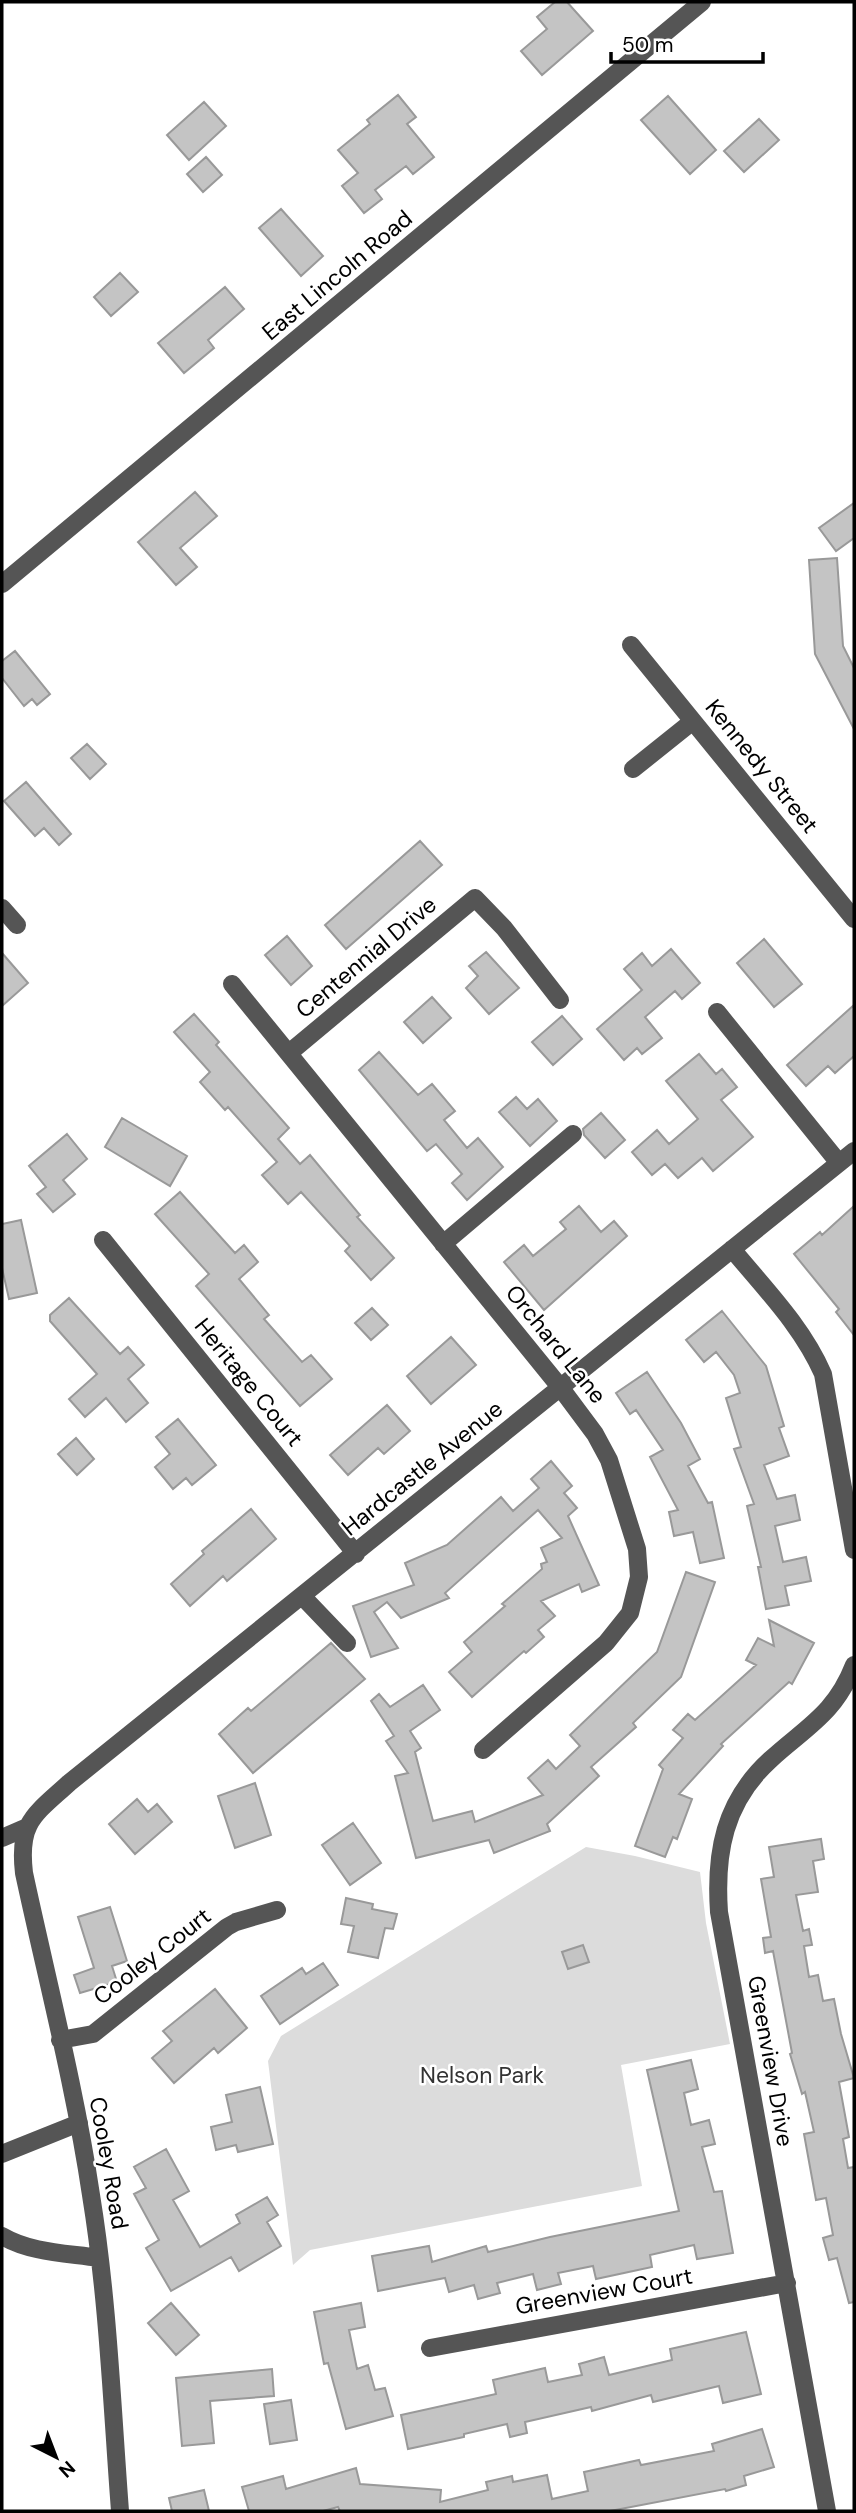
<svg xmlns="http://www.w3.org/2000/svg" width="856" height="2513" viewBox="0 0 856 2513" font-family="'DM Sans',sans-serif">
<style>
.green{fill:#dcdcdc}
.building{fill:#c4c4c4;stroke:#999;stroke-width:2}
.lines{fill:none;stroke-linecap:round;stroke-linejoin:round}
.minor{stroke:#555;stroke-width:18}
.labels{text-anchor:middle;stroke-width:5;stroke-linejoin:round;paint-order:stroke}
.street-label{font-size:23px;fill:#000;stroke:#fff}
.park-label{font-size:23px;fill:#333;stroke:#fff}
</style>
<rect width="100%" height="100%" fill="#fff"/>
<path class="green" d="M586,1847L635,1856L700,1872L706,1923L730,2044L621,2065L642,2186L310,2250L293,2265L268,2061L281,2036Z"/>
<path class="building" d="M555,2H567L593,31L542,75L521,51L547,29L537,17Z
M398,95L416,117L407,124L434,157L413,174L406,166L375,190L382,199L364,213L342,186L358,173L338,150L370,124L367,120Z
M668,96L716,150L690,174L641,120Z
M204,102L226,126L189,160L167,135Z
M759,119L779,140L744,172L724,151Z
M206,157L222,175L203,192L187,174Z
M281,209L323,256L301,276L259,228Z
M120,273L138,292L111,316L94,297Z
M225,287L244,309L208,340L214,348L184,373L158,343Z
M195,492L217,516L180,548L197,567L176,585L138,542Z
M854,503V538L836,551L819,528Z
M837,558L843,646L854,668V729L815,654L809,560Z
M15,651L50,694L37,705L32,699L24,706L2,678V661Z
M87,744L106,764L90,779L71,758Z
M26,782L71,834L59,845L44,828L35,836L4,801Z
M420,841L442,865L346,949L325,925Z
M287,936L312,966L291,985L265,955Z
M764,939L802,984L774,1007L737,963Z
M671,949L700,983L682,999L675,991L645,1017L662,1038L642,1054L637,1048L624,1060L597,1029L642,990L624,969L642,953L652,966Z
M486,952L519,988L489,1014L466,988L478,976L469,966Z
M2,953L28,983L2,1006Z
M432,997L451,1018L423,1043L404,1022Z
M854,1005V1056L835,1073L828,1066L806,1086L787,1065Z
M194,1014L219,1042L216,1045L289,1128L278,1139L300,1164L310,1155L360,1215L357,1217L394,1258L371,1280L345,1251L350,1246L301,1192L288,1204L262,1175L277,1162L228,1107L225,1110L200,1082L210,1072L174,1032Z
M562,1016L582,1039L553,1065L532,1042Z
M379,1052L418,1095L432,1084L455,1111L444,1120L467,1148L478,1138L503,1167L467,1200L452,1183L462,1174L436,1144L427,1151L359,1070Z
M699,1054L716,1074L722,1069L737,1087L721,1100L753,1137L713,1171L702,1158L678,1178L665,1164L652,1175L632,1152L657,1130L669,1144L698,1119L666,1081Z
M516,1097L527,1109L538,1099L557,1121L530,1146L499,1112Z
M601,1113L625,1140L605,1158L584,1135L583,1129Z
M122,1118L187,1156L170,1186L105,1147Z
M67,1134L87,1159L63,1180L75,1194L53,1212L37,1194L46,1187L29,1166Z
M180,1192L235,1253L244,1245L258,1262L239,1279L269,1315L264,1319L302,1362L311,1355L332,1379L300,1406L196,1286L209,1274L155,1214Z
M579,1206L601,1232L614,1221L627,1236L544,1310L504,1262L524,1245L533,1256L566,1229L560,1222Z
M854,1206V1335L836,1312L839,1309L794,1254L820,1232L822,1235Z
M21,1220L37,1293L9,1299L2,1268V1224Z
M69,1298L120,1354L128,1347L144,1365L128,1379L148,1403L126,1422L106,1398L85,1417L69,1399L97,1374L50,1321V1315Z
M372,1308L388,1325L371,1340L355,1323Z
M722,1311L766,1366L784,1426L779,1428L789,1456L764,1465L777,1499L795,1495L800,1520L775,1526L783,1562L806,1557L811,1581L785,1586L789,1605L766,1609L758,1567H761L747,1506L754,1504L734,1449L741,1447L726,1398L740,1393L734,1375L716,1352L704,1362L686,1340Z
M451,1337L476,1365L431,1404L407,1376Z
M647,1372L681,1423L700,1459L688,1466L708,1503L712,1502L724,1558L700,1563L693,1532L674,1536L669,1512L678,1510L650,1457L663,1450L636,1410L630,1414L616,1393Z
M387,1405L410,1431L384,1454L378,1448L348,1475L330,1455Z
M178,1419L216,1465L192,1485L186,1478L173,1489L155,1467L170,1454L156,1437Z
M76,1438L94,1459L77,1475L58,1454Z
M551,1461L572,1486L564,1493L577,1508L568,1516L599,1585L582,1592L579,1584L541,1601L555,1616L538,1630L544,1637L526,1653L524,1651L472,1697L449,1672L472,1652L464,1642L505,1606L502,1604L542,1569L541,1564L547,1562L541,1548L562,1538L538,1510L445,1593L449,1598L401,1618L387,1602L374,1612L398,1648L371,1657L353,1606L414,1585L405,1563L447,1545L501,1497L513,1511L539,1488L531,1479Z
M251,1509L276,1539L227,1581L223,1576L190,1606L171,1584L204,1554L202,1551Z
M686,1572L715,1582L681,1677L633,1723L636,1727L591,1767L599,1776L547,1824L550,1831L494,1853L489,1840L416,1858L395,1776L408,1773L386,1741L394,1736L371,1701L379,1694L390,1707L423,1685L440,1710L410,1731L421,1748L415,1752L433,1821L472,1811L475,1822L543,1795L528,1778L548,1760L556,1769L580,1746L570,1735L657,1652Z
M769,1620L814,1643L792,1684L789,1682L721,1744L723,1746L679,1794L692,1799L677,1839L673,1837L665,1857L635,1846L663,1769L659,1765L683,1738L673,1730L688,1714L695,1720L756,1665L746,1660L758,1638L774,1646Z
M331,1643L365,1679L253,1773L219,1734L248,1708L251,1711Z
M255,1783L271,1835L235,1848L218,1796Z
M137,1799L148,1812L157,1804L172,1822L135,1854L109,1824Z
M353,1823L381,1863L350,1885L322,1845Z
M821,1839L824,1859L813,1861L818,1892L796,1895L803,1931L809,1929L812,1945L804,1946L809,1977L818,1975L823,2001L834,1999L841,2034L854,2078L839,2082L849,2137L843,2139L848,2168L854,2167V2302L849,2303L837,2258L829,2260L823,2238L833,2235L826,2198L816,2200L804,2134L814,2132L805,2092L802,2094L790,2054L792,2053L773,1951L765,1953L763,1938L771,1937L761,1879L774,1877L769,1847Z
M346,1898L373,1904L372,1909L397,1914L393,1929L385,1928L378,1958L348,1952L354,1926L341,1924Z
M110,1907L127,1961L112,1966L117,1982L80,1993L74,1975L94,1968L78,1917Z
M583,1945L589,1962L568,1969L562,1952Z
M323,1963L338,1985L280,2024L261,1996L302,1968L306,1974Z
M215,1989L247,2028L218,2053L214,2048L174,2083L152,2058L172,2041L163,2031Z
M691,2060L698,2089L684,2093L691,2125L709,2120L715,2144L702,2147L714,2192L722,2191L733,2253L697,2259L694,2245L650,2255L652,2267L596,2279L593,2266L558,2273L561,2284L537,2290L533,2274L497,2283L500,2293L478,2299L474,2285L449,2292L445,2278L378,2291L372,2256L429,2246L432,2262L486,2246L488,2252L550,2237L679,2211L647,2070Z
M260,2087L273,2144L238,2152L236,2145L216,2150L211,2127L232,2122L226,2095Z
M166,2149L189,2191L173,2200L200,2247L240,2223L236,2215L267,2197L278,2215L267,2222L281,2246L239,2271L231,2257L171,2291L146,2248L159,2240L134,2194L146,2188L134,2167Z
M171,2303L199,2335L176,2355L148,2323Z
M361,2303L365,2327L349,2330L357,2369L368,2365L375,2390L385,2388L393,2416L346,2429L328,2363L324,2364L314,2312Z
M746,2332L761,2394L723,2403L719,2386L653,2402L651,2395L592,2411L591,2407L525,2422L527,2433L510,2437L507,2424L464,2434V2437L408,2449L401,2415L496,2394L493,2380L545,2368L548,2382L582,2375L579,2364L604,2357L609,2375L672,2360L670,2349Z
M272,2369L274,2396L210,2401L214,2443L182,2446L176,2378Z
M291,2400L297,2440L270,2444L264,2404Z
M762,2429L774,2467L744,2476L746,2485L726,2491L725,2489L610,2511H340L338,2507L323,2511H249L242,2487L283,2476L286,2489L356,2468L360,2484L441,2490L440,2502L488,2490L486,2482L512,2476L513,2482L547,2475L552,2499L588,2491L584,2472L639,2460L641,2465L714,2451L712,2444Z
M204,2490L209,2511H172L169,2498Z"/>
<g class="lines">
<path class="minor" d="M2,584L702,2
M631,645L854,919
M633,769L693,721
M2,908L17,925
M232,984L560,1387L595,1434L609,1460L637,1549L639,1577L630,1613L606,1643L483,1750
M717,1012L839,1163
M289,1053L475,898L504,928L560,1000
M103,1240L356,1554
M443,1244L573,1134
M732,1249C765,1289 802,1326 823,1374L854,1550
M303,1597L347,1643
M2,1838L25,1828
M60,2040L93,2034L227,1927L236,1922L277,1910
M2,2154L79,2123
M2,2236C31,2253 67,2253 99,2258
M430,2348L787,2283
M120,2511C112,2406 108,2299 91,2195C75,2087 47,1980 24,1873C18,1822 34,1815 69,1783L854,1151
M827,2511L719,1912C715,1853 724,1802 770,1760C806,1727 835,1714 854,1665"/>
</g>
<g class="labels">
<g class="street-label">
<text transform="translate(337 275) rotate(-40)" y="8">East Lincoln Road</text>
<text transform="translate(762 766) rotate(51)" y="8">Kennedy Street</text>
<text transform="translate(366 957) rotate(-40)" y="8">Centennial Drive</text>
<text transform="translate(556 1344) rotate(51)" y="8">Orchard Lane</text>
<text transform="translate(249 1382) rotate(51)" y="8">Heritage Court</text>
<text transform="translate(422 1468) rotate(-39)" y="8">Hardcastle Avenue</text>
<text transform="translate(152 1956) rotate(-38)" y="8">Cooley Court</text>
<text transform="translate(771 2061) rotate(80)" y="8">Greenview Drive</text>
<text transform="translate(109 2163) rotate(80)" y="8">Cooley Road</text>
<text transform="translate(604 2291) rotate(-10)" y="8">Greenview Court</text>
</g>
<g class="park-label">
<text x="482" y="2083">Nelson Park</text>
</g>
</g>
<rect width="856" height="2513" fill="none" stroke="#000000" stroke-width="7"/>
<g transform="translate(56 2457) rotate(138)" stroke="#ffffff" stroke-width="5" paint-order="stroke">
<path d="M0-5L12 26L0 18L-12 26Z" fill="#000000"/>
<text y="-10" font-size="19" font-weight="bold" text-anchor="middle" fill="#000000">N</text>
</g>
<path d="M611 52v10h152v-10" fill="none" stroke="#000000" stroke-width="3.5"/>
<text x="622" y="52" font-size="21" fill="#000000" stroke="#ffffff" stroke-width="5" paint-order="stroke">50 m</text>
</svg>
